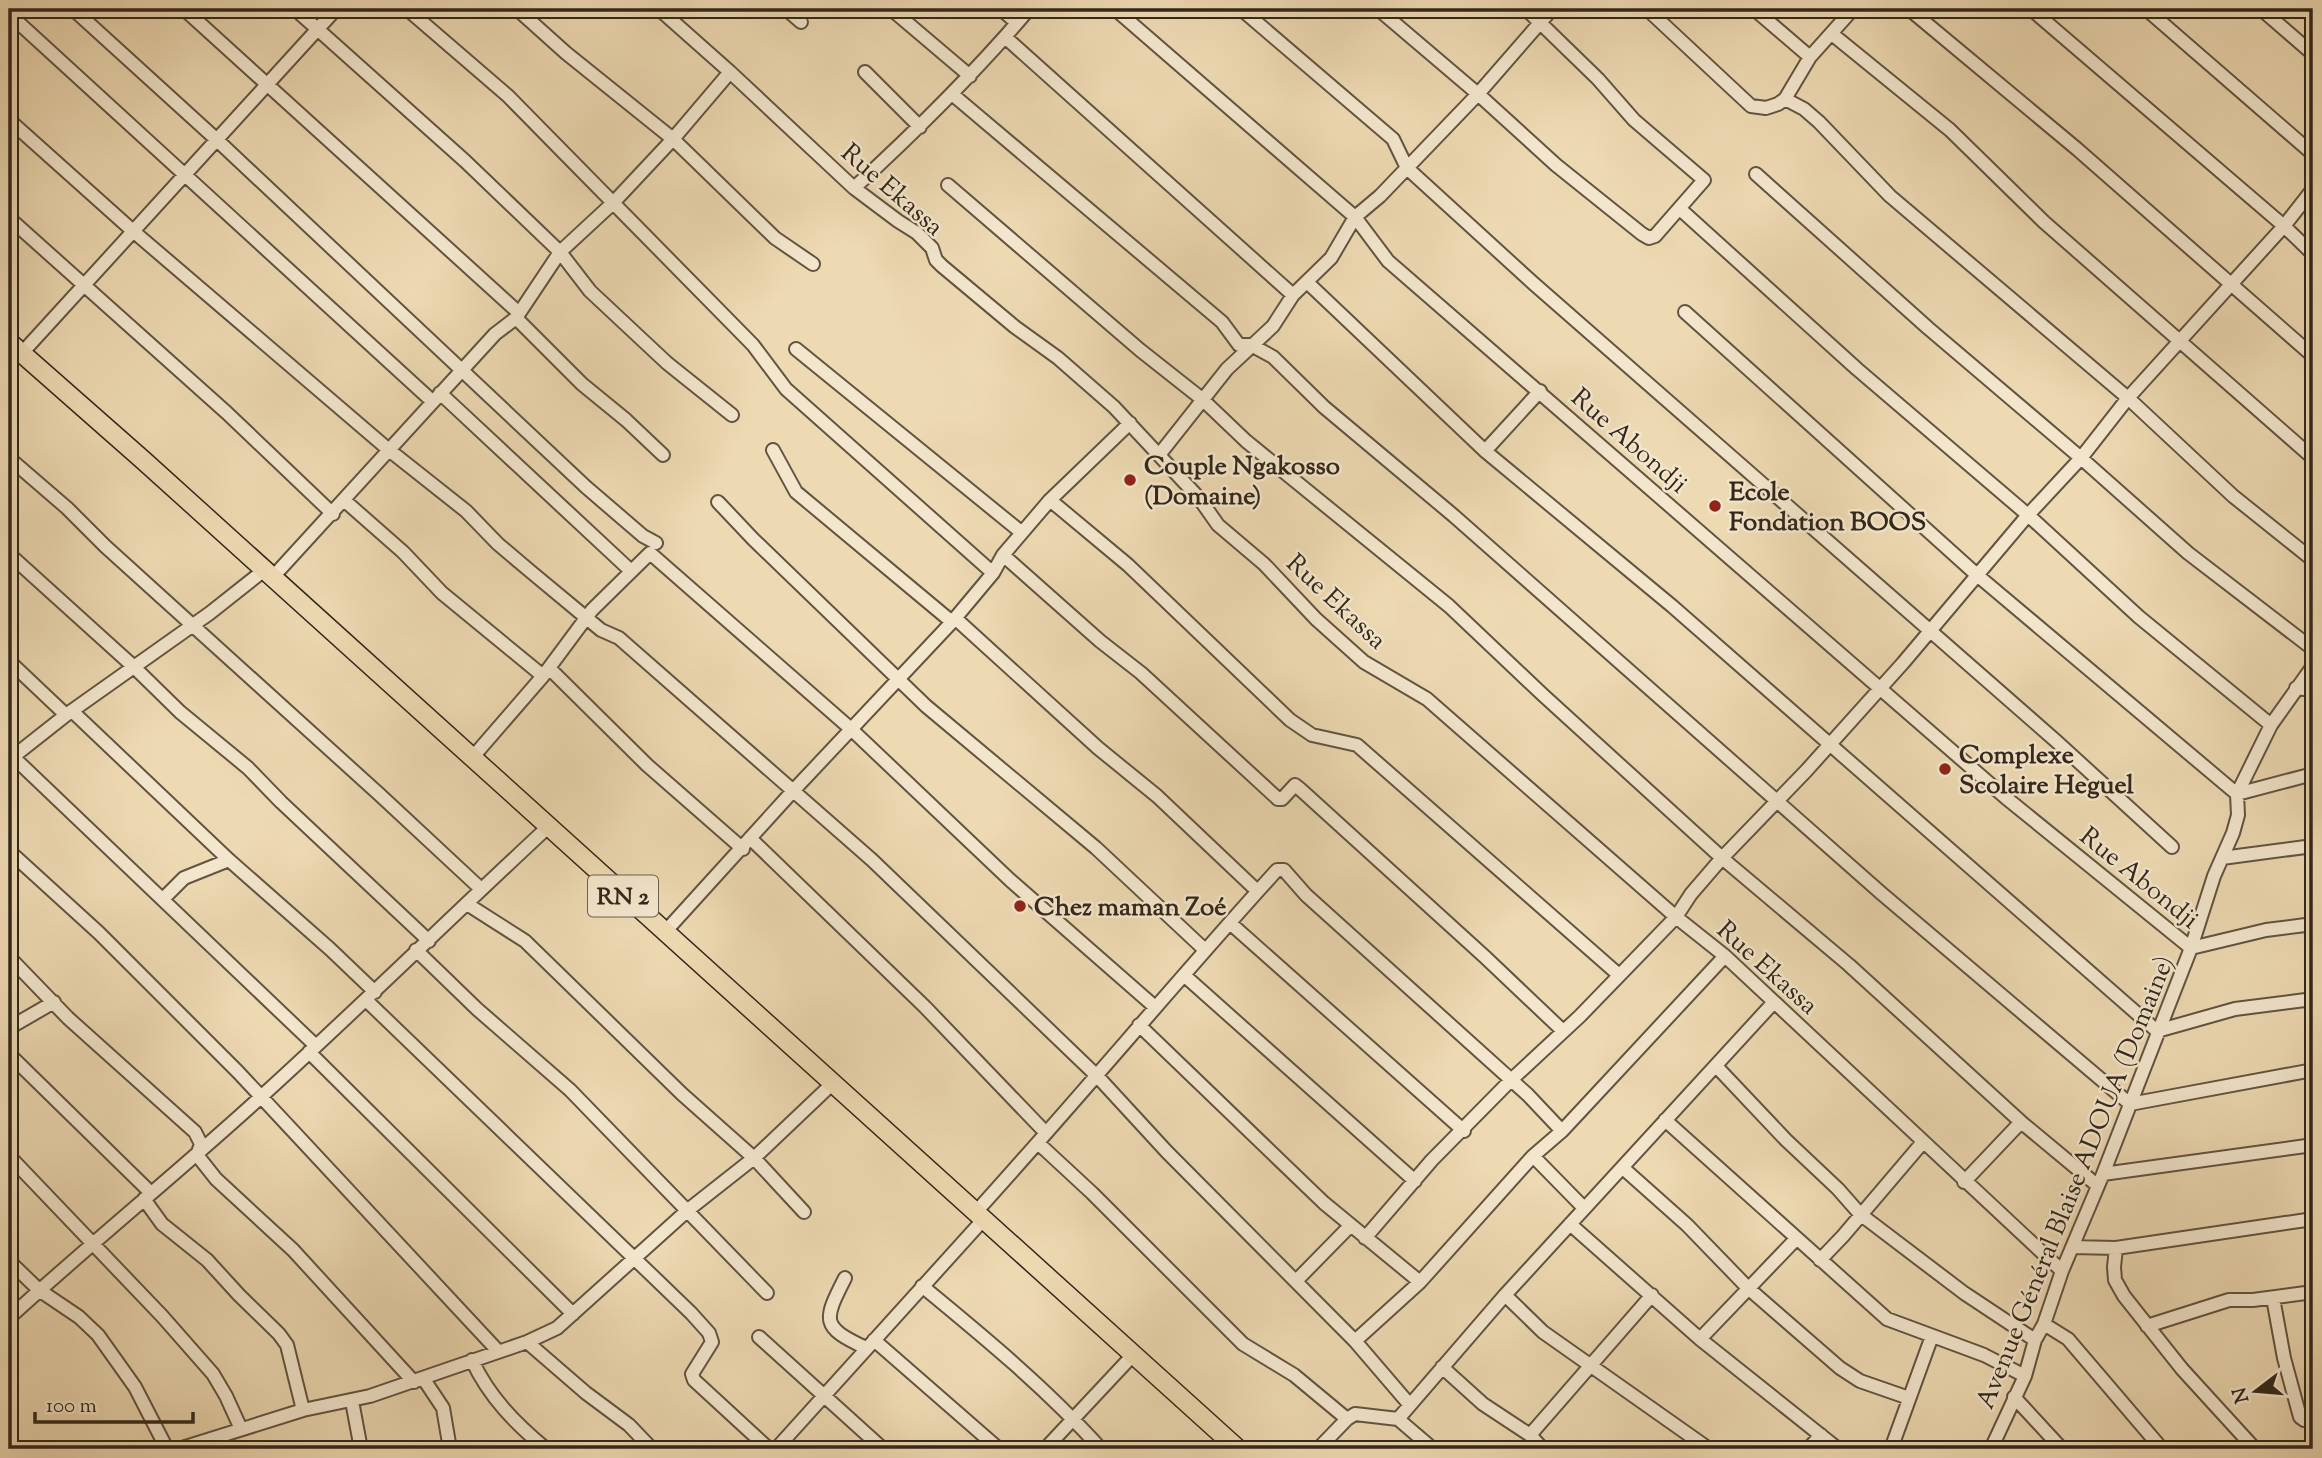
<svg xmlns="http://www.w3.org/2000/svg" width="2322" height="1458" viewBox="0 0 2322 1458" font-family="'Sorts Mill Goudy',serif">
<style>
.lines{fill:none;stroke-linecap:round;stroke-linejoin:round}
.minor-casing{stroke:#625441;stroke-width:16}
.highway-casing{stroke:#33271b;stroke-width:21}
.minor{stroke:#f3e6cd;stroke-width:12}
.highway{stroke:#edd9b2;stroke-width:18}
.poi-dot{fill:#8f2418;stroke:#f3e6cd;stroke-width:2.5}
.labels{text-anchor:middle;stroke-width:5;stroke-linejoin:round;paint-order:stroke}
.shield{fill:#f3e6cd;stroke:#6d6050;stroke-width:2}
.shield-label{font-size:24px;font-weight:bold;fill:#33271b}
.street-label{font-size:26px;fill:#33271b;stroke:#f3e6cd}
.poi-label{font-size:26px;font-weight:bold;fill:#33271b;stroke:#f3e6cd;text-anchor:start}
</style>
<rect width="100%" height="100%" fill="#edd9b2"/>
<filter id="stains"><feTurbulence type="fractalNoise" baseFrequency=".00286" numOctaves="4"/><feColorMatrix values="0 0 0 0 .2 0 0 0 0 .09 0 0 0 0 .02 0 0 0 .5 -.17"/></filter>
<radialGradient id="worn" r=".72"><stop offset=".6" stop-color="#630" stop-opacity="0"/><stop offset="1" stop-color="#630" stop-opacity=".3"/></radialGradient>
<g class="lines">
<defs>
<path id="minor" d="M73,9L217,140L586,487L643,536L656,543
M184,9L519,313
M295,9L465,161L560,252L590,291L667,363L732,415
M407,9L508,96L753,345L786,389L993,573
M517,9L566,53L673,139L775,238L813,264
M659,9L730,72L854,188L898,221L917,233L932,248L936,260L942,266L1015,327L1058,358L1114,407L1199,498L1218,525L1264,564L1316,619L1364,662L1427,699L1676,917L1725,956L2062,1271
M786,9L801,22
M891,9L970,76
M1001,9L1017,23
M1115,9L1355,217L1388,261L2005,797L2191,948L2266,930L2313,924
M1241,9L1393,139L1407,168L1533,283L2056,741L2172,847
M1378,9L1478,94L1556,165L1642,234L1649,238L1655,236L1704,180L1634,120L1598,79L1526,9
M1647,9L1751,106L1766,108L1778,104L1785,99L1810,57L1853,9
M1754,9L1810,57
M1909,9L2077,149L2313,356
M2031,9L2284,226L2313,254
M2146,9L2313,154
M2261,9L2313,54
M9,14L432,401
M1832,34L1950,130L2044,222L2313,458
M1005,37L1293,295
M865,72L920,127
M952,94L1222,322L1239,345H1251L1273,357L1324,407L1454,516L1881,893L2130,1104L2313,1070
M1785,99L1804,109L1819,122L1890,196L2128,398L2233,496L2313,560
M9,120L133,231L389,450L466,511L498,544L530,571L601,630L619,638L872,860L1098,1077L1167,1152L1355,1341L1409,1404
M1756,174L1928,328L2081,458L2188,553L2313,649
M948,185L1140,350L1202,399L1246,441L1449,606L1543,695L1722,858L1849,965L2021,1122L2098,1186
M854,188C916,131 975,73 1029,9
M1680,209L1857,369L2028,515L2139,617L2271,725
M9,218L227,413L333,514
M1308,283L1485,451L1672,606L2157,1031L2235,1009L2313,999
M1685,312L1977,575L2237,794L2313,774
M516,318L582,384L626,420L663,455
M796,349L1021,532
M22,353L336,9
M440,393L631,571
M773,450L796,492L952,622
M1485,451L1540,391
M1159,455L1227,369L1273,326L1293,295L1331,258L1355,217L1380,196L1478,94L1552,9
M9,458L67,508L105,546L380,795L481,889
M1050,500L1128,565L1290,720L1312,735L1357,745L1619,975
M345,501L403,552L442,593L543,676
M718,502L753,539L926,706L1096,848L1205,950
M9,554L134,667L180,712L248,768L281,802L429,941
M1003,555L1100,641L1141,673L1278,799H1282L1295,785L1300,789L1485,957L1563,1031
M272,578L495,334L516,318L560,252L613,203L673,139L730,72
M955,618L1098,748L1157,796L1252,886L1258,891L1277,870H1284L1306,895L1528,1095L1562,1131
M9,661L66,715
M549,668L647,765L743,849
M2296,688L2313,690
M72,711L229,860L330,949L375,992
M9,753L316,1046
M472,758L543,676L592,610L650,553L851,729L1010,880L1155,1007
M9,760L66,715L210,613L263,571
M750,838L925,1007L1046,1133
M9,851L99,933L238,1072L498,1351
M2222,858L2313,846
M163,899L184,878L229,860
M467,904L525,941L682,1094L754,1158L804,1212
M1230,923L1464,1131
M664,933L792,792L952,622L993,573L1003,555L1050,500L1130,423
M416,950L477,1009L570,1090L767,1293
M9,957L68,1018L195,1132L201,1144L197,1155L216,1179L293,1250L414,1382
M1185,976L1415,1181
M366,1000L691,1313L709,1333L712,1342L692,1374L694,1380L769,1449
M1139,1025L1324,1203L1420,1282
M9,1028L54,1002
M309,1052L573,1314
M9,1054L151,1193
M1716,1066L1786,1140L1838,1189L1860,1214L1964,1293L2035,1340
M1665,1120L1887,1319L1984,1355L2025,1376
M1038,1143L1092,1193L1243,1344L1294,1375L1347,1419
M9,1156L162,1316L213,1374L226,1396L241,1429
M1533,1156L1584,1208
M1623,1168L1687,1225L1748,1288L1840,1368L1860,1381L1909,1398
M2103,1174L2313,1145
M1964,1182L2021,1122
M144,1199L162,1224L207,1260L239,1295L279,1334L287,1345L303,1410
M975,1213C1071,1107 1163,997 1258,891
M1570,1224L1700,1339L1838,1449
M1365,1238L1432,1160L1510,1081L1580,1016L1676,917L1691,894L1722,858L1806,771L1903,663L2028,515L2081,458L2128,398L2284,226L2313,189
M2073,1247L2116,1248L2114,1267L2115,1280L2124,1296L2182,1369L2255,1449
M2116,1248L2313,1219
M1820,1260L1843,1236L1923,1142
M9,1261L39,1290L79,1317L98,1335L135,1387L167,1449
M845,1278C823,1321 821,1327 866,1348
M1296,1281L1350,1226
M922,1286C984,1337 1047,1389 1101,1449
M1505,1295L1543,1332L1709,1449
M2273,1298L2284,1358L2300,1417L2304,1420L2313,1419
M9,1318C92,1242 180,1171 263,1095C360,1007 452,916 548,827
M2044,1324L2068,1339L2162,1449
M2147,1326L2229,1300H2253L2313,1292
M759,1337L883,1449
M1700,1339L1796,1239
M874,1340L999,1449
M1355,1341L1420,1282L1533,1156L1562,1131L1725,956
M527,1342L586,1393L629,1425L652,1449
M472,1360C489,1397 515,1423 546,1449
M1442,1367L1483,1404L1530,1435L1543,1449
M423,1378L443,1408L450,1449
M2014,1397L2062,1449
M352,1401L361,1449
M1398,1419L1505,1295L1774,1002
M1530,1435L1652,1295
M9,1438L13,1449
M179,1449L303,1410L370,1396L527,1342L557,1328L688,1210L754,1158L832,1084
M776,1449L983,1220
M1045,1449L1133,1355
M1318,1449L1347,1419L1355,1414L1398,1419L1433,1449
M1808,1449L1821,1435
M1891,1449L1932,1336
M1991,1449L2025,1376L2035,1340L2044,1324L2062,1271L2103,1174L2191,948L2214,876L2233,833L2238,815L2237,794L2271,725L2313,666"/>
<path id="highway" d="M9,342L143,460L1238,1449"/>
</defs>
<use href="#minor" class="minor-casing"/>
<use href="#highway" class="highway-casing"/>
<use href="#minor" class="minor"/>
<use href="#highway" class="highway"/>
</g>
<g class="poi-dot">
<circle cx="1130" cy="480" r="7"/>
<circle cx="1715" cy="506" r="7"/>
<circle cx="1945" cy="769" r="7"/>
<circle cx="1020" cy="906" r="7"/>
</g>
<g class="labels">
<rect class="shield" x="588" y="875.5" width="70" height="41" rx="5"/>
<g class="shield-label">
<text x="623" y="904">RN 2</text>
</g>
<g class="street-label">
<text transform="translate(893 189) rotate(41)" y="9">Rue Ekassa</text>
<text transform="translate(1630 440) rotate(41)" y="9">Rue Abondji</text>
<text transform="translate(1337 601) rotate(43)" y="9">Rue Ekassa</text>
<text transform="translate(2140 877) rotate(39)" y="9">Rue Abondji</text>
<text transform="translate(1768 967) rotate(42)" y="9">Rue Ekassa</text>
<text transform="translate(2074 1182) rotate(-68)" y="9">Avenue Général Blaise ADOUA (Domaine)</text>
</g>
<g class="poi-label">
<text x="1144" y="474">Couple Ngakosso<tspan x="1144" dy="30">(Domaine)</tspan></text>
<text x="1729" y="500">Ecole<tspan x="1729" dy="30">Fondation BOOS</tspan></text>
<text x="1959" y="763">Complexe<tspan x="1959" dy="30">Scolaire Heguel</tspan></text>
<text x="1034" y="915">Chez maman Zoé</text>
</g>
</g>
<rect width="2322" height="1458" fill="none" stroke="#edd9b2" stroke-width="35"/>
<rect x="10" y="10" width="2301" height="1437" fill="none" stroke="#33271b" stroke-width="3.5"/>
<rect x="18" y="18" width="2287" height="1423" fill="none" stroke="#33271b" stroke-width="2"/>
<g transform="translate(2256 1391) rotate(254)" stroke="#f3e6cd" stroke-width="5" paint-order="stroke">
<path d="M0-5L12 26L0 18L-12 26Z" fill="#33271b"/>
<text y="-10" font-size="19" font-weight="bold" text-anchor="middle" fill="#33271b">N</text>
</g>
<path d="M35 1412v10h158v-10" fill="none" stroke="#33271b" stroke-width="3.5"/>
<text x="46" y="1412" font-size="21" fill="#33271b" stroke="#f3e6cd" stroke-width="5" paint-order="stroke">100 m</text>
<rect width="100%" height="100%" filter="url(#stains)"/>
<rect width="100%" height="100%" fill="url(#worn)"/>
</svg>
